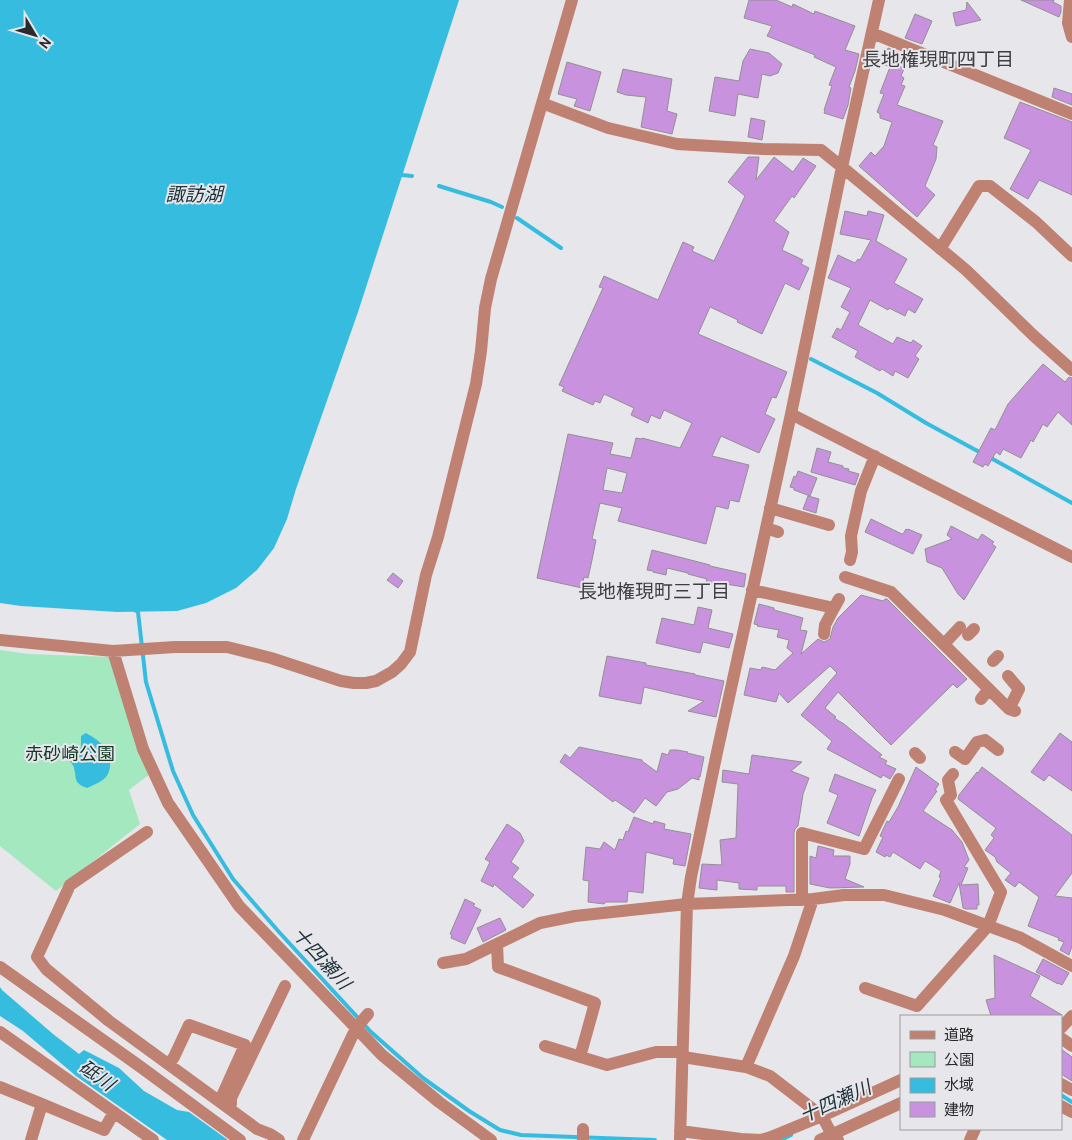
<svg xmlns="http://www.w3.org/2000/svg" width="1072" height="1140" viewBox="0 0 1072 1140" font-family="Cabin,'Noto Sans JP',sans-serif">
<style>
.green{fill:#a4e8bf}
.water{fill:#36bcdf}
.lines{fill:none;stroke-linecap:round;stroke-linejoin:round}
.stream{stroke:#36bcdf;stroke-width:4}
.building{fill:#c892de;stroke:#929093;fill-rule:evenodd}
.minor{stroke:#bf8171;stroke-width:12}
.labels{text-anchor:middle;stroke-width:4;stroke-linejoin:round;paint-order:stroke}
.park-label{font-size:18px;fill:#103a24;stroke:#e6e6eb}
.neighbourhood-label{font-size:19px;fill:#3e3e42;stroke:#e6e6eb}
.water-label{font-size:19px;font-style:italic;fill:#1b3138;stroke:#e6e6eb}
</style>
<rect width="100%" height="100%" fill="#e6e6eb"/>
<path class="green" d="M0,650L28,654L111,657L151,773L129,790L140,824L56,891L0,846Z"/>
<path class="water" d="M0,0H459L358,312L296,489L287,519L274,548L257,570L236,588L206,603L177,611L117,612L21,606L0,603Z
M86,733C100,741 112,750 110,767C109,772 108,775 105,778C100,783 93,785 87,788C73,783 77,779 74,768C73,764 69,760 66,757L69,752L76,751L81,747V736Z
M0,987L2,990L53,1034L79,1054L84,1050L119,1068L144,1091L177,1110L189,1112L228,1140H167L76,1076L23,1031L0,1016Z"/>
<g class="lines">
<path class="stream" d="M398,173L402,175L412,176
M439,186L491,202L502,207
M517,218L561,248
M811,359L877,393L926,423L983,454
M989,457L1072,503
M135,610L138,612L146,682L173,771L193,815L233,879L279,932L371,1032L423,1078L469,1111L500,1130L521,1135L655,1140
M1061,1095L1072,1102
M781,1140L791,1135"/>
</g>
<path class="building" d="M749,0H776L792,7L793,4L814,14L815,11L855,26L845,50L859,54L855,71L849,87L851,88L848,105L843,119L824,113L825,111L824,110L832,86L829,85L836,67L814,57L815,55L767,36L772,26L744,18Z
M1021,0H1054L1053,2L1061,6V12L1059,17Z
M967,2L981,20L956,26L953,13L966,10Z
M915,14L932,21L922,44L905,38Z
M888,48L912,58V60L908,59L901,76L904,78L901,85L905,86L897,105L943,121L933,145L937,147L936,159L925,186L935,195L917,217L859,166L871,152L875,156L884,146L892,122L880,118V114L877,112L884,94L880,93L890,67L883,64Z
M750,49L769,53L782,64L778,73L770,76L762,74L758,98L738,94L735,116L709,111L715,77L739,81L743,61Z
M567,62L601,72L590,111L574,106L577,99L558,94Z
M623,69L672,79L667,111L677,114L672,134L641,127L646,97L626,95L617,92Z
M1054,88L1072,94V105L1052,97Z
M1020,102L1072,122V195L1039,180L1028,199L1010,189L1031,150L1004,138Z
M751,118L765,121L762,140L748,137Z
M748,157H759L756,180L774,157L793,172L803,158L816,166L794,198L792,196L774,221L789,232L782,250L803,260L801,264L809,268L799,290L785,283L762,334L737,322L738,320L710,307L698,334L787,372L776,398L772,397L765,414L775,419L759,453L721,436L712,456L749,465L739,502L730,500L728,509L716,506L706,544L618,521L622,508L600,503L592,539L596,540L592,560L588,578L584,577L582,588L537,578L568,434L613,443L610,454L631,458L636,438L641,439L642,438L680,448L692,423L664,410L660,419L651,415L648,423L631,415L634,408L604,394L600,403L595,401L593,405L562,391L564,387L559,385L603,288L599,287L604,276L658,300L683,242L694,247L692,251L714,261L745,196L728,182ZM607,468L627,473L622,493L603,490Z
M845,211L867,216L868,211L884,215L876,241L907,259L894,283L923,299L915,313L908,309L905,316L889,308L888,310L870,300L858,325L893,344L897,337L911,343L913,340L922,346L915,356L919,359L908,378L895,371L893,376L882,369L880,371L855,357L858,351L832,337L837,328L841,330L850,312L841,307L851,288L828,278L838,255L855,263L858,259L860,260L871,240L840,234Z
M1043,364L1065,382L1069,377L1072,378V425L1058,412L1047,427L1043,424L1033,442L1031,440L1021,458L1003,449L1000,455L996,452L988,466L985,464L983,467L973,462L991,428L995,430L1008,404Z
M817,448L831,452L828,462L843,466V468L849,469L848,471L859,474L855,485L811,472Z
M798,471L817,478L810,496L794,490V488L790,487L794,476L796,477Z
M808,496L819,499L816,513L803,509Z
M871,519L902,534H903L906,529L908,530V529L922,535L913,554L865,532Z
M951,526L978,540L982,534L994,542L992,544L996,547L964,600L958,594L942,568L927,562L925,549L952,539L947,535Z
M652,550L710,565V566L746,574L744,587L719,583V585L706,582L707,579L688,574V573L667,568L666,575L653,572V571L647,570Z
M393,573L403,581L398,588L387,580Z
M861,595L883,601L885,599H887L967,679L957,688L953,684L891,745L838,692L825,708L836,717L834,718L844,724L882,755L879,757L887,761L885,764L896,769L890,779L883,775L881,778L827,749L832,741L801,715L837,673L830,666L788,703L779,693L776,702L744,695L750,668L761,670L762,667L775,670L793,653L787,648L789,640L777,637L779,630L757,626L758,625L754,624L759,604L774,608V610L803,618L800,630L807,631L801,654L818,639L824,642L830,639L833,627L838,618Z
M698,607L712,610L708,628L733,634L729,648L703,642L700,653L656,643L662,618L694,625Z
M607,656L646,663V665L695,674V675L724,681L716,717L688,711L704,701L644,687L641,704L599,696Z
M1060,733L1072,742V791L1049,775L1044,781L1031,772Z
M579,747L642,760V761L657,772L662,753L668,755L670,750H677L688,752L687,753L704,757L700,777L699,776V780L692,778L678,789L667,792L656,806L645,798L634,813L615,800L613,802L560,762L565,754L570,758Z
M752,755L802,762L791,771L809,778L803,794L798,826L795,829L794,833V892H786V886H757V890L739,889V883L717,880V890L699,888L702,864L722,865L720,840L736,838L738,784L722,782L723,770L749,774Z
M916,767L939,784L935,790L937,791L923,811L952,830L962,842L969,860L964,867L968,868L961,885L978,884L979,905H977V909H966L963,908L959,883L950,903L933,896L941,878L939,877L941,871L925,861L920,869L893,852L890,857L886,855L885,857L876,852L883,837L880,836L887,821L889,822L898,807Z
M982,767L1072,835V873L1055,896L1072,898V946L1069,955L1060,950L1064,942L1058,940L1059,938L1028,926L1039,897L1019,882L1015,887L1005,880L1011,873L997,862L995,857L985,850L994,838L991,835L996,828L958,799L959,795L977,772L978,773Z
M835,774L876,790L872,798L859,836L827,823L838,795L829,791Z
M634,817L653,824L654,821L665,824L664,829L691,834L685,866L673,864L674,859L646,852L643,893L628,891L627,902H606L604,904L588,902L589,881L583,880L586,847L600,849L604,842L615,850L619,839L623,840L626,831L628,832Z
M507,824L520,833L524,841L511,862L519,868L512,877L534,895L523,908L494,884L493,887L481,881L490,862L485,859Z
M818,846L834,850L833,856H850V864L845,879L864,887L830,888L810,884V856L816,858Z
M465,899L475,904L473,906L481,910L465,944L451,938L452,935L450,934Z
M500,918L506,930L483,942L477,928Z
M994,955L1040,976L1030,996L1062,1015L1061,1016H991L986,1000L995,998Z
M1043,959L1069,973L1062,985L1058,983V984L1036,972Z
M1061,1049L1072,1057V1081L1061,1074Z"/>
<g class="lines">
<path class="minor" d="M1070,0L1068,23L1072,37
M872,33L1072,114
M547,105L608,128L677,144L762,149L821,150L842,167L966,270L1034,336L1072,370
M940,249L979,186H990L1036,222L1072,256
M791,414L1072,557
M770,508L829,525
M766,528L778,532
M850,560L852,552L851,536L861,491L875,456
M845,577L891,592L1009,709L1015,711
M752,590L834,608L839,599
M824,634L825,625L834,608
M968,635L974,629
M0,640L113,651L175,647H227L271,658L341,681L354,683H366L376,681L392,672L401,664L410,652L426,575L438,537L476,384L481,351L485,308L491,279L572,0
M944,644L960,627
M113,651L143,749L168,803L239,906L382,1055L439,1102L491,1140
M993,661L998,656
M1008,676L1019,689L1009,709
M981,699L989,689
M955,752L965,759L977,742L985,740L998,750
M915,753L920,758
M147,832L70,885L37,957L46,969L109,1021L257,1129L270,1134L279,1140
M802,900V833L864,849L899,779
M497,944L498,967L595,1003L580,1057
M443,963L466,959L540,923L575,916L687,904L813,899L844,895H884L945,910L1021,938L1072,966
M0,967L138,1065L240,1140
M865,988L917,1006L988,926L1001,892L946,800L951,795L948,780L953,774
M1061,1028L1072,1016
M0,1032L153,1140
M1061,1038L1072,1046
M545,1046L607,1065L656,1052H683
M683,1057L746,1067L794,956L813,899
M169,1064L174,1057L189,1025L245,1045L222,1096L218,1100
M746,1067L770,1076L822,1116L830,1131L834,1134L838,1140
M1061,1084L1072,1090
M0,1087L42,1104L104,1130L114,1112
M1061,1106L1072,1112
M228,1107L231,1104V1098L285,986
M583,1129V1140
M680,1131L741,1139L761,1140L771,1137L822,1116L901,1080
M31,1140L42,1104
M303,1140L356,1028L368,1014
M680,1140L687,904L691,877L716,757L791,414L842,167L879,0
M820,1140L901,1103
M970,1140L975,1129"/>
</g>
<g class="labels">
<g class="park-label">
<text x="70" y="760">赤砂崎公園</text>
</g>
<g class="neighbourhood-label">
<text x="938" y="66">長地権現町四丁目</text>
<text x="654" y="598">長地権現町三丁目</text>
</g>
<g class="water-label">
<text x="194" y="201">諏訪湖</text>
<text transform="translate(322 958) rotate(48)" y="7">十四瀬川</text>
<text transform="translate(97 1075) rotate(35)" y="7">砥川</text>
<text transform="translate(835 1101) rotate(-24)" y="7">十四瀬川</text>
</g>
</g>
<rect x="900" y="1015" width="162" height="115" fill="#e6e6eb" stroke="#9b9b9e"/>
<rect x="910" y="1031" width="25" height="8" fill="#bf8171" stroke="#9b9b9e"/>
<text x="944" y="1040" font-size="15" fill="#2a2a2b">道路</text>
<rect x="910" y="1052" width="25" height="15" fill="#a4e8bf" stroke="#9b9b9e"/>
<text x="944" y="1065" font-size="15" fill="#2a2a2b">公園</text>
<rect x="910" y="1078" width="25" height="15" fill="#36bcdf" stroke="#9b9b9e"/>
<text x="944" y="1090" font-size="15" fill="#2a2a2b">水域</text>
<rect x="910" y="1102" width="25" height="15" fill="#c892de" stroke="#9b9b9e"/>
<text x="944" y="1115" font-size="15" fill="#2a2a2b">建物</text>
<g transform="translate(35 35) rotate(128)" stroke="#e6e6eb" stroke-width="4" paint-order="stroke">
<path d="M0-4L9 19L0 12L-9 19Z" fill="#2a2a2b"/>
<text y="-8" font-size="14" font-weight="bold" text-anchor="middle" fill="#2a2a2b">N</text>
</g>
</svg>
